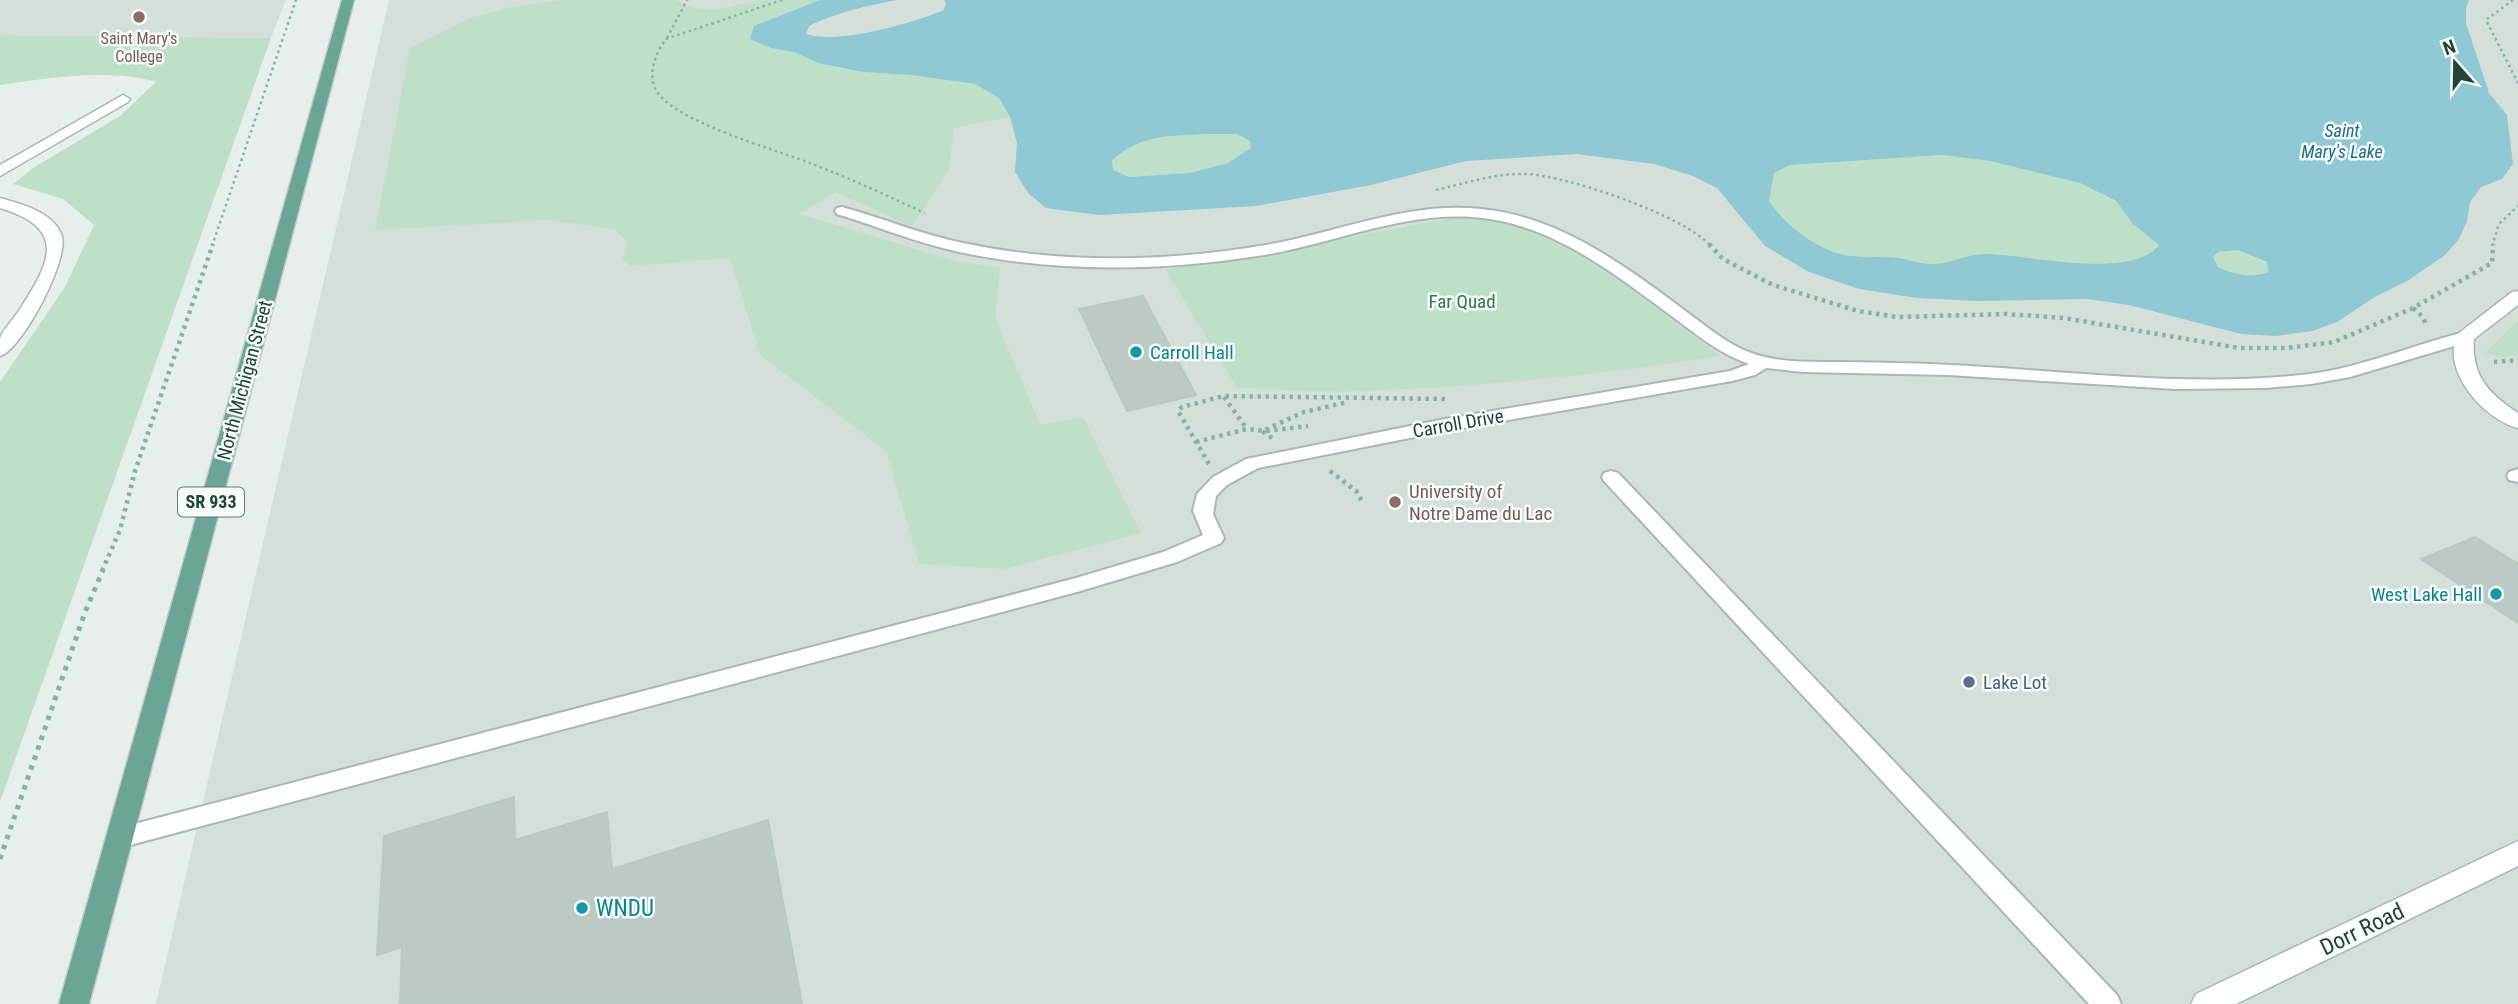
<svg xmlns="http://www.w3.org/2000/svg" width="2518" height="1004" viewBox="0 0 2518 1004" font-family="'Roboto Condensed',sans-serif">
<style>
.built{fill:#d4dfda}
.green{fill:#bfe0c8}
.water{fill:#8ec9d4;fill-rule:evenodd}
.building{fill:#bbcac4;stroke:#b8c9c2;stroke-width:2}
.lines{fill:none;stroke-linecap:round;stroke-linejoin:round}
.service-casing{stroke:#a8b8b2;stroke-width:4}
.minor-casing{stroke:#a8b8b2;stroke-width:3}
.primary-casing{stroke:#c2cac8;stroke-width:3}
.path-far2{stroke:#86b3a5;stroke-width:2.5;stroke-dasharray:2.5 3.5;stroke-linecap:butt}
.path-far1{stroke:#86b3a5;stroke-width:4.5;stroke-dasharray:3.5 4.5;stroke-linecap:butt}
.path{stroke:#86b3a5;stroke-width:5;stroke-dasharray:4.5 6;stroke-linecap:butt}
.service{fill:#fff;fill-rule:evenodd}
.minor{fill:#fff;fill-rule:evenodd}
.primary{fill:#6aa596;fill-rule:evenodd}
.education-dot{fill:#8d6e63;stroke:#f7fbf9;stroke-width:2.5}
.culture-dot{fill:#0f9aa8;stroke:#f7fbf9;stroke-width:2.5}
.service-dot{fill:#5c6f8a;stroke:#f7fbf9;stroke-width:2.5}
.labels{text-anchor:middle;stroke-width:5;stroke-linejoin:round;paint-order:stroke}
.far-education-label{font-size:16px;fill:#785e54;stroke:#f7fbf9}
.far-water-label{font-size:18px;font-style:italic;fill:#1c6f80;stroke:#f7fbf9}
.shield{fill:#f7fbf9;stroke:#637a73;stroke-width:2}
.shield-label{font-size:18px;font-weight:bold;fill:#24423a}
.park-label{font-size:19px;fill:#2d7a4b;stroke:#f7fbf9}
.culture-label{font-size:19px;fill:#0d838f;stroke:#f7fbf9;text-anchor:start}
.street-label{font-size:19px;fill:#24423a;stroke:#f7fbf9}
.education-label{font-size:19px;fill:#785e54;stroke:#f7fbf9;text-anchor:start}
.service-label{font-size:19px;fill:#4e5e75;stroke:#f7fbf9;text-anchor:start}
.near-culture-label{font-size:23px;fill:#0d838f;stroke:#f7fbf9;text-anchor:start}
.near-street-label{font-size:23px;fill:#24423a;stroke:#f7fbf9}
</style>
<rect width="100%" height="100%" fill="#e6efeb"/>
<path class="built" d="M0,0H286L271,38L0,35Z
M389,0H2518V1004H156Z"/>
<path class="green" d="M562,0H675C709,20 730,4 765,0C783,0 802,0 820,0L792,10L771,48L794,52L818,63L863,72L911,75L975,84L1000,98L1010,117L954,128L949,169L912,227L836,192L800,214L959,262L1000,268L995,317L1040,425L1083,417L1141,533L1005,569L919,564L886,451L760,355L730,258L631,266L622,260L627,243L615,229L547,220L375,230L410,48L470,18L512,7Z
M0,35L271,38L0,802V382L65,287L94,225L63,199L13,184L33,168L120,116L156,82C109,68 48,78 0,85Z
M1208,134H1237L1250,141L1251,148L1228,163L1190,173L1129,177L1113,170L1112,160C1142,134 1170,136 1208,134Z
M1942,155L1990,161L2080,183L2116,202L2133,224L2159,245C2133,280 2029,255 1989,254C1970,253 1952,263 1937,264C1925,265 1912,260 1900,258C1876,255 1854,260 1831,251C1807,241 1784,222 1769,201L1774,173L1790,165Z
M1465,216C1482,218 1500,220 1517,226C1592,252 1657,309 1720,356C1601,375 1480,387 1359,391C1319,393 1277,389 1237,388L1165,269C1266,256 1364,233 1465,216Z
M2238,250L2267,263L2268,272C2251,279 2234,274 2218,267L2213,257L2218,252Z
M2518,320V355L2504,357L2485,353Z"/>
<path class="water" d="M820,0H897C866,6 837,12 809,26L806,34C837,45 913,23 944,10L946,3L944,0H2469L2466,9V23L2489,93L2507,115L2513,164L2502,179L2481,187L2470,202L2467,221L2459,239L2444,256L2407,281L2373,298L2337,322L2312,331L2276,336L2241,334L2129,305L2087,299L1979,301L1917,298L1859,289L1809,272L1765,246L1717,188L1693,176L1654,164L1576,154L1466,161L1371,185L1256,206L1099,215L1046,208L1028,193L1015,172L1017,143L1010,117L999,98L975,84L911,75L863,72L818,63L794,52L771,48L750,39L754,26ZM1208,134H1237L1250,141L1251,148L1228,163L1190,173L1129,177L1113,170L1112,160C1142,134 1170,136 1208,134ZM1942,155L1990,161L2080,183L2116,201L2133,224L2159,245C2133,280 2028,255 1988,254C1970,253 1952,263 1936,264C1924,265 1911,260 1899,258C1876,255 1854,260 1831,251C1807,241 1784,223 1769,201L1774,173L1790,165ZM2238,250L2267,262L2268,272C2251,279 2234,274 2218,267L2213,257L2218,252Z"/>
<path class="building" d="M1143,296L1196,395L1127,411L1079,309Z
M2475,537L2518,564V623L2421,559Z
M514,797L515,840L607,812L612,869L768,820L802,1004H400L402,947L377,955L384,836Z"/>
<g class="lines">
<defs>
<path id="service" d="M842,207C883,218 922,235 963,243C1062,264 1167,262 1266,245C1337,233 1407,201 1481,209C1556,216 1618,261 1676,304C1701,322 1725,344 1754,354C1781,363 1810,362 1838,362C1869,362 1900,363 1931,364C2057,369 2184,389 2310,374C2363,367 2413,345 2465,332L2473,337L2471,341L2350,377L2311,384L2266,388L2175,389L1948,375L1803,372L1766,368L1755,375L1732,381L1445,431L1258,468L1227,485L1216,496L1213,514L1224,538L1221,543L1177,562L1077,592L119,848L110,845L107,838L110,831L119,828L1076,578L1163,552L1203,535L1193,511L1197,494L1213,477L1246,459L1445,419L1730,371L1749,364C1720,354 1697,335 1673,317C1616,275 1555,226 1482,218C1408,209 1337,243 1264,255C1165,271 1062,273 964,253C920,244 879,227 837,214L835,211L837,208Z
M2518,469V482L2509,480L2507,476L2509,472Z
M1611,471L1618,473L2117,995L2121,1004H2089L1604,481L1602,477L1604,473Z"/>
<path id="minor" d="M123,95L130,99L128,102L0,176V165Z
M0,198C21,204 54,212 62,236C69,260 22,350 0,356C0,351 0,344 0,339C2,330 13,320 18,312C50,263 69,229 0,208Z
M2518,291V305L2474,339C2471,376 2489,394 2518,413V428C2485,420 2438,369 2459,333L2512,292Z
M2518,841V866L2236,1004H2191L2196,994Z"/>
<path id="primary" d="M342,0H354L89,1004H59Z"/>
</defs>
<use href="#service" class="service-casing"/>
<use href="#minor" class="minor-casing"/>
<use href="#primary" class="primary-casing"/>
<path class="path-far2" d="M782,0L666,39C655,54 646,76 658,93C678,122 773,149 807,162C847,177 886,195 925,213
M2513,0L2486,20L2518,83
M667,38L687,0
M1436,190C1466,183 1496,173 1526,174C1568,176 1683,215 1711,246
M212,246L296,0
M2492,246L2499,224L2518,206"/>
<path class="path-far1" d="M1709,244L1723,259L1773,285L1858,311L1897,317L2006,314L2064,318L2239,348H2287L2334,342L2413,308L2492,263L2493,244
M2413,308L2422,316L2427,326
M2494,362L2518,360
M1224,397L1247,429
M1272,438L1262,431L1304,412L1348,402
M1196,442L1247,429L1266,431L1308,426
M1209,464L1178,411L1182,407L1224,396L1449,399
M1330,471L1356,491L1363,503
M102,571L120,530L135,471L213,244"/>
<path class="path" d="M0,859L85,612L103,570"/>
<use href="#service" class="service"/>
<use href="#minor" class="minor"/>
<use href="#primary" class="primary"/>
</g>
<g class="education-dot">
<circle cx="139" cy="17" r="7"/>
<circle cx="1395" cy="502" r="7"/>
</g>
<g class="culture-dot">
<circle cx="1136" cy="352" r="7"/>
<circle cx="2496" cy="594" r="7"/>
<circle cx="582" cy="908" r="7"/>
</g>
<circle class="service-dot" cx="1969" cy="682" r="7"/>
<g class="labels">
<g class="far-education-label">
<text x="139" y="44">Saint Mary's<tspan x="139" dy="18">College</tspan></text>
</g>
<g class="far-water-label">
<text x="2342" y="137">Saint<tspan x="2342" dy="21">Mary's Lake</tspan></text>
</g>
<rect class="shield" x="178" y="487.5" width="66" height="29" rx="5"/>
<g class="shield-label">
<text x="211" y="508">SR 933</text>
</g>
<g class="park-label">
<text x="1462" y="308">Far Quad</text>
</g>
<g class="culture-label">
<text x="1150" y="359">Carroll Hall</text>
<text x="2482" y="601" text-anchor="end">West Lake Hall</text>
</g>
<g class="street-label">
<text transform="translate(244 380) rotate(-75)" y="7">North Michigan Street</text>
<text transform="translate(1458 423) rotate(-10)" y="7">Carroll Drive</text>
</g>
<g class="education-label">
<text x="1409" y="498">University of<tspan x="1409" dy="22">Notre Dame du Lac</tspan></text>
</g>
<g class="service-label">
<text x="1983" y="689">Lake Lot</text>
</g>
<g class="near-culture-label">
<text x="596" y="916">WNDU</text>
</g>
<g class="near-street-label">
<text transform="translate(2362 929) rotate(-26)" y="8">Dorr Road</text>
</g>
</g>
<g transform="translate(2455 63) rotate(340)" stroke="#f7fbf9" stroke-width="5" paint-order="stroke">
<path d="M0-5L12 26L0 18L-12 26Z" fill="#24423a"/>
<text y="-10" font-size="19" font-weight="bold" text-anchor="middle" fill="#24423a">N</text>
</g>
</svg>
